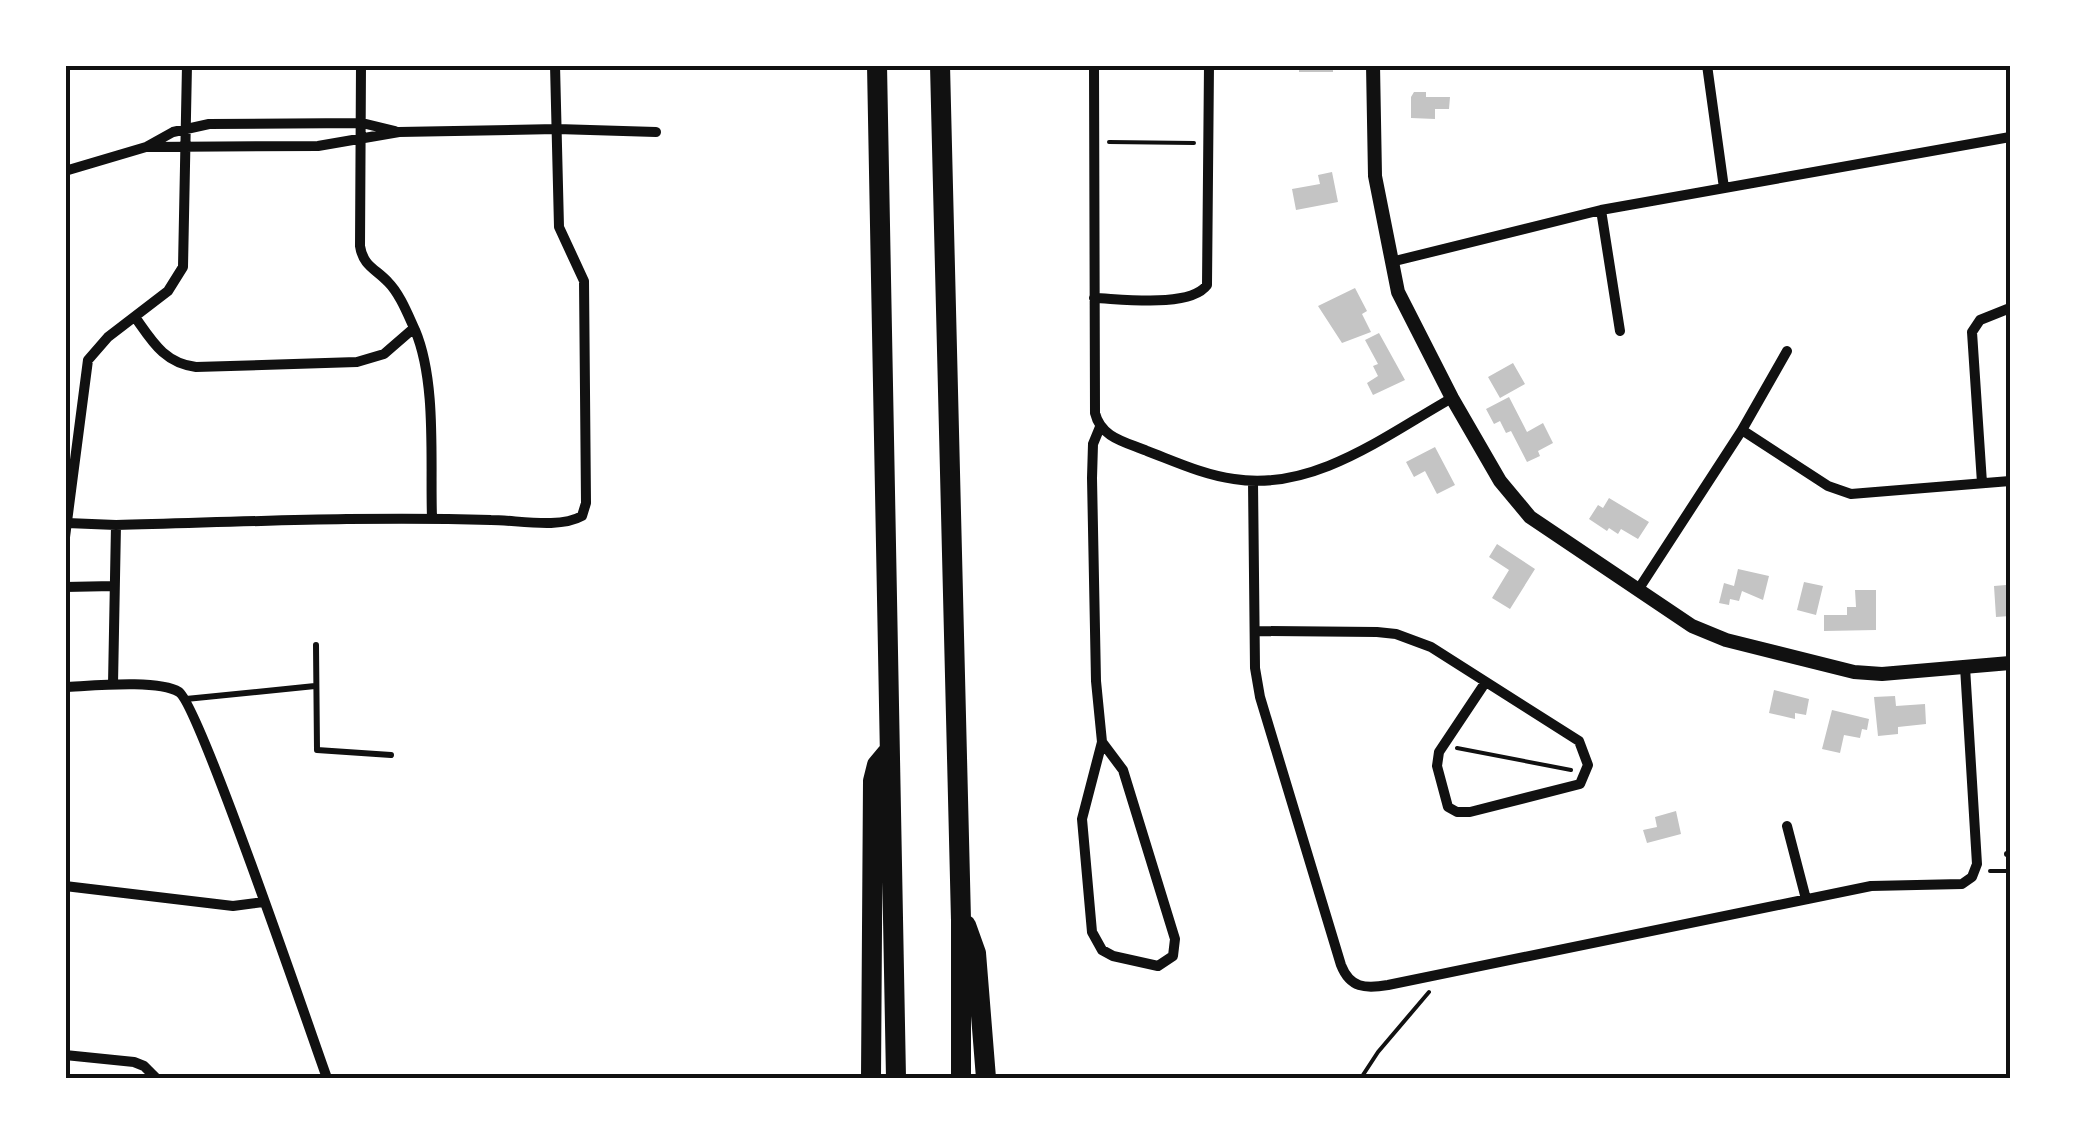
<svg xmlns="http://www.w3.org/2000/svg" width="2075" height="1143" viewBox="0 0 2075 1143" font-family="'Public Sans',sans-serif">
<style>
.building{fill:#c4c4c4}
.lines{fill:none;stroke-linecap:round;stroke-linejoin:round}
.path{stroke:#111;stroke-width:4}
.service{stroke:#111;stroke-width:6}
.minor{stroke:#111;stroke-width:10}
.tertiary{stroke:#111;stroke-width:14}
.motorway{stroke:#111;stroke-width:20}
.neatline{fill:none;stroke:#111;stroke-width:4}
</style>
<rect width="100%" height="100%" fill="#fff"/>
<path class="building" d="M1299,65H1333V72H1299Z
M1414,92H1426V97H1450L1449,109H1435V119L1411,118V97Z
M1332,172L1338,202L1296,210L1292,189L1320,184L1318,175Z
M1355,288L1367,311L1362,314L1371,332L1342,343L1318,306Z
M1379,333L1405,380L1373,395L1367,383L1378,376L1373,366L1378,364L1365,340Z
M1513,363L1525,384L1500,398L1488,377Z
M1509,397L1527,432L1543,423L1553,443L1538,451L1540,456L1527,462L1511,431L1506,433L1500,421L1494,424L1486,409Z
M1435,447L1455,485L1437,494L1425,471L1414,477L1406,462Z
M1609,498L1649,522L1638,539L1621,529L1618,534L1609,528L1607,531L1589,519L1598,505L1603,508Z
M1497,544L1535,569L1510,609L1492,598L1509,570L1489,557Z
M1738,569L1769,576L1763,600L1742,591L1739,601L1730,599L1729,605L1719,603L1724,583L1734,586Z
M1804,582L1823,586L1816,615L1797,610Z
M2006,585V592L2010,591V616L1996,617L1994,586Z
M1855,590H1876V630L1824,631V615H1847V607H1856Z
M1774,690L1809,699L1806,715L1795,713V719L1769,713Z
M1895,696L1896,706L1925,704L1926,724L1898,727V734L1878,736L1874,697Z
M1832,710L1869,719L1867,730L1862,729L1860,738L1844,735L1840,753L1822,749Z
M1676,811L1681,834L1647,843L1643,830L1657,827L1655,817Z"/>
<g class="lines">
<path class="path" d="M1109,142L1194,143
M1457,748L1571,770
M1990,871H2010
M1361,1078L1378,1052L1429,992"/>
<path class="service" d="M316,645L317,750L391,755
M186,699L315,686
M2007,854H2010"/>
<path class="minor" d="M361,65L360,246C363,266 376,269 388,282C400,294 408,315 415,330C437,382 430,461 432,518
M1094,65L1095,413C1101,438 1126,442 1147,451C1176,462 1204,475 1234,479C1314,492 1386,435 1452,398
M1707,65L1724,188
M146,147L318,146L399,132L557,129L656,132
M65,171L146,147L173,132L209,124L362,123L395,131
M1601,210L1620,331
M1391,262L1601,210L2010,137
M1094,298C1123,299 1190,308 1207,285L1209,65
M135,317C152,341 164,363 196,367L357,362L384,354L414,328
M1100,427L1093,444L1092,478L1096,681L1102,742L1082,819L1092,932L1102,950L1113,956L1158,966L1173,956L1175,939L1123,770L1102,742
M1742,430L1828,486L1851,494L2010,481
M1253,482L1255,668L1260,697L1341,965C1350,988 1365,989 1388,985L1871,886L1962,884L1972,877L1977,864L1965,667
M1982,483L1972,332L1980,320L2010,308
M67,523L116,525C241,522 366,516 491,520C517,520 559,529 582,516L586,503L584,281L559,227L555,65
M65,537L88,360L108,337L168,291L183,267L187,65
M65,587L114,586
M1638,590L1742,430L1787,351
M1255,631L1377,632L1396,634L1431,647L1579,741L1588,765L1580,784L1470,812H1457L1448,807L1437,766L1439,752L1485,683
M113,684L116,525
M65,687C90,686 158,679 179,692C199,705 310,1031 327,1078
M1787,826L1806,899
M65,886L233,906L263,902
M65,1055L134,1062L144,1066L156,1078"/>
<path class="tertiary" d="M1373,65L1375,176L1398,292L1452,398L1500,481L1530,517L1692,626L1726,640L1854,672L1882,674L2010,663"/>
<path class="motorway" d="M877,65L896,1078
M940,65L961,920V1078
M966,925L976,953L986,1078
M871,1078L873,781L877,765L887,753"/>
</g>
<rect width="2075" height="1143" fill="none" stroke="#ffffff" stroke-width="135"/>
<rect x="68" y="68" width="1940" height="1008" class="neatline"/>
</svg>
